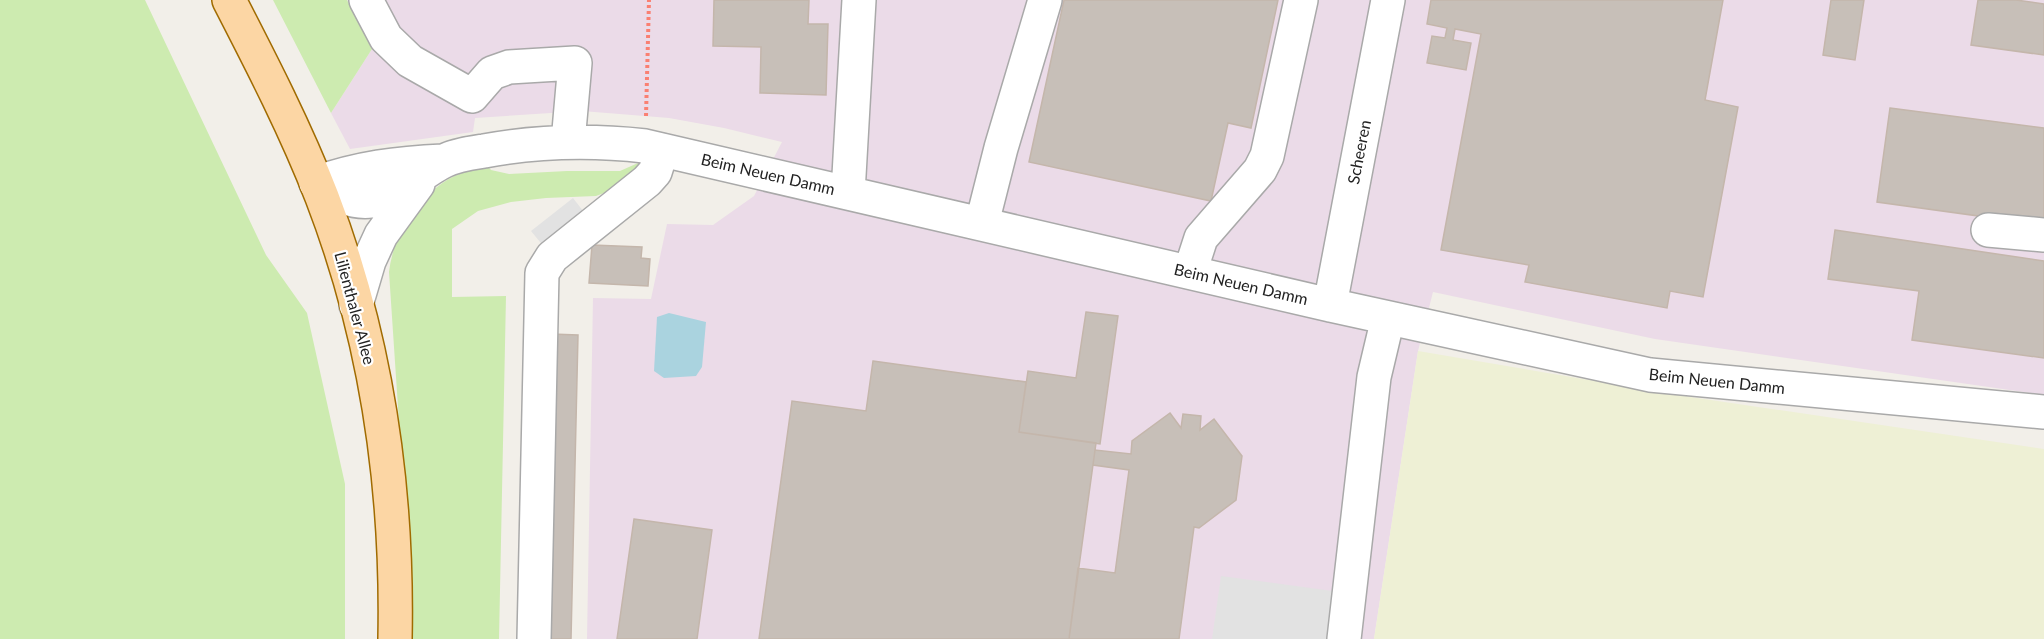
<svg xmlns="http://www.w3.org/2000/svg" width="2044" height="639" viewBox="0 0 2044 639" font-family="Lato,sans-serif">
<style>
.industrial{fill:#ebdbe8}
.farmland{fill:#eef0d5}
.grass{fill:#cdebb0}
.parking{fill:#e2e2e2}
.water{fill:#aad3df}
.building{fill:#c7bfb8;stroke:#c4b6ab;stroke-width:1.5}
.lines{fill:none;stroke-linecap:round;stroke-linejoin:round}
.minor-casing{stroke:#a9a9a9;stroke-width:36}
.major-casing{stroke:#a06b00;stroke-width:36}
.path{stroke:#fa8072;stroke-width:4;stroke-dasharray:3 3;stroke-linecap:butt}
.minor{stroke:#fff;stroke-width:33}
.major{stroke:#fcd6a4;stroke-width:33}
.labels{text-anchor:middle;stroke-width:4.5;stroke-linejoin:round;paint-order:stroke}
.street-label{font-size:16px;fill:#222;stroke:#fff}
</style>
<rect width="100%" height="100%" fill="#f2efe9"/>
<path class="industrial" d="M347,0H2044V395L1655,339L1433,292L1418,351L1374,639H587L593,298L651,299L667,224L713,225L754,196L782,142L724,128L669,118L582,111L475,118L473,132L350,149L331,113L372,49Z"/>
<path class="farmland" d="M1418,351L1684,396L2044,449V639H1374Z"/>
<path class="grass" d="M0,0H145L266,255L307,313L345,484V639H0Z
M273,0H347L372,49L331,113Z
M638,163L640,166L620,187L596,196L546,198L511,202L478,211L452,229V297L506,296L499,639H408L409,572L389,272C393,236 416,199 447,180C459,173 473,169 486,164L491,170L509,174L567,171H620Z"/>
<path class="parking" d="M573,198L587,216L545,248L531,231Z
M1221,576L1362,595L1356,639H1212Z"/>
<path class="water" d="M669,313L706,322L702,367L696,376L664,378L654,371L657,317Z"/>
<path class="building" d="M714,0H809L808,24H828L826,95L760,93L761,47L713,46Z
M1064,0H1278L1251,128L1228,123L1211,201L1029,162Z
M1431,0H1723L1705,100L1738,107L1703,297L1670,291L1667,308L1525,282L1529,265L1441,250L1481,34L1455,29L1453,40L1471,43L1466,70L1427,63L1432,36L1445,38L1447,28L1427,24Z
M1831,0H1864L1855,60L1823,55Z
M1978,0H2016L2044,4V55L1971,45Z
M1890,108L2044,128V225L1877,202Z
M1835,230L2044,261V358L1912,340L1919,291L1828,279Z
M592,245L642,247L641,258L650,259L648,286L589,283Z
M1086,312L1118,316L1100,444L1019,432L1028,371L1076,378Z
M551,334L578,335L571,639H544Z
M873,361L1026,382L1019,432L1096,443L1069,639H759L792,401L866,411Z
M1170,413L1181,428L1183,414L1201,416L1200,430L1214,419L1242,456L1236,500L1199,528L1194,527L1179,639H1069L1078,568L1115,573L1129,470L1093,465L1095,450L1131,454L1132,441Z
M634,519L712,530L697,639H617Z"/>
<g class="lines">
<defs>
<path id="minor" d="M366,0L386,38L410,61L472,96L492,73L509,67L575,63L568,142
M316,183C333,193 351,204 372,201C400,196 419,173 444,161C456,155 471,153 484,151C538,141 591,140 645,146L1330,305L1650,375L2044,412
M316,183C359,168 397,163 443,161
M848,193L859,0
M982,223L1001,148L1045,0
M1988,230L2044,235
M1190,272L1201,238L1260,170L1267,156L1301,0
M356,305L369,261L381,235L418,184
M1330,305L1388,0
M534,639L542,273L552,257L647,181L655,172L662,150
M1344,639L1374,377L1388,318"/>
<path id="major" d="M229,0C262,64 296,130 322,197C376,337 398,489 395,639"/>
</defs>
<use href="#minor" class="minor-casing"/>
<use href="#major" class="major-casing"/>
<path class="path" d="M646,116L649,0"/>
<use href="#minor" class="minor"/>
<use href="#major" class="major"/>
</g>
<g class="labels">
<g class="street-label">
<text transform="translate(1359 152) rotate(-79)" y="6">Scheeren</text>
<text transform="translate(768 174) rotate(13)" y="6">Beim Neuen Damm</text>
<text transform="translate(1241 284) rotate(13)" y="6">Beim Neuen Damm</text>
<text transform="translate(355 308) rotate(75)" y="6">Lilienthaler Allee</text>
<text transform="translate(1717 381) rotate(6)" y="6">Beim Neuen Damm</text>
</g>
</g>
</svg>
